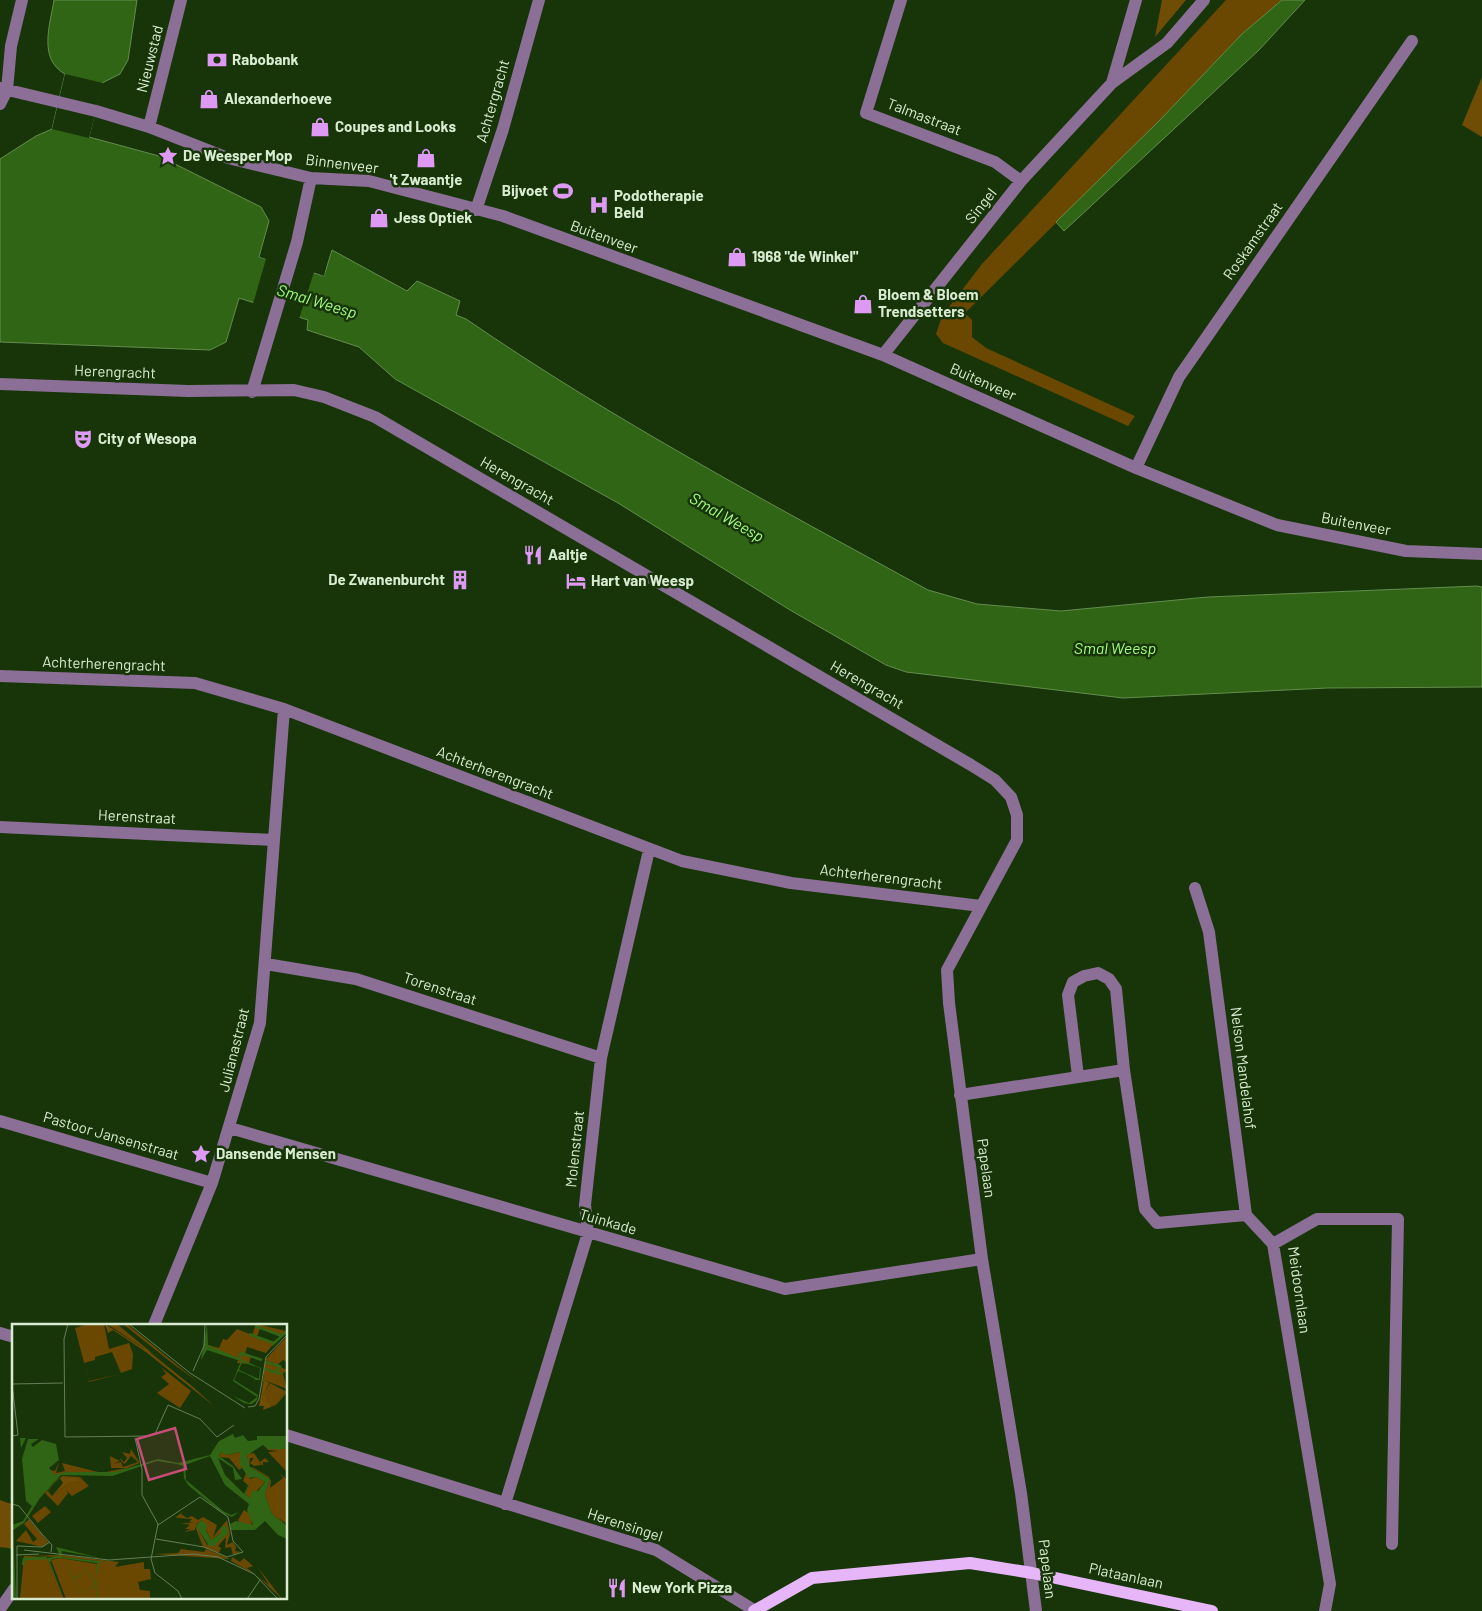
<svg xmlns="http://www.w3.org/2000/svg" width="1482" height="1611" viewBox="0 0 1482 1611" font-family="Barlow,sans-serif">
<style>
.green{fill:#6b4801}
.forest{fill:#704d05}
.water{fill:#316516;stroke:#638e4e}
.pier{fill:#173508}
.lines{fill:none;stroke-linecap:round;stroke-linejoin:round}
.minor{stroke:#8c6f96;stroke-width:12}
.major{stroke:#e7b6f8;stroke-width:12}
.labels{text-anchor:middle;stroke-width:5;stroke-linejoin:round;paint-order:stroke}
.street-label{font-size:15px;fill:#d9ecd2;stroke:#173508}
.poi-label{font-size:15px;font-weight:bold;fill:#d9ecd2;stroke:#173508;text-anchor:start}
.water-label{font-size:16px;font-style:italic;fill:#a4fd7f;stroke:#173508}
.inset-river{fill:none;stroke:#316516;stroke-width:2.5}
.inset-road{fill:none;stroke:#657e59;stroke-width:1}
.view{fill:#c84d79;fill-opacity:0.15;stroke:#c84d79;stroke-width:2.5}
.inset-edge{fill:none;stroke:#d9ecd2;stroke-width:2.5}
</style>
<rect width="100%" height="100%" fill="#173508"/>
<path class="green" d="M1226,0H1282L1242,34L1159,121L965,313L972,320V337L986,348L1135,416L1128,426L943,343L936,334L942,316L982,264Z"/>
<path class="forest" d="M1162,0H1186L1155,37Z
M1482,77V137L1462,125Z
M0,1500L14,1505V1549L0,1547Z"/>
<path class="water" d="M54,0H137L128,60L120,74L102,83L89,137L159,156L261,207L269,221L259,257L324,276L332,250L407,291L417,281L460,301L456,315L466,319C613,420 771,504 928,590L977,604L1061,611L1208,597L1477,586L1482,587V687L1327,688L1123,698L906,672L886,665L790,610L618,503L395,379L359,347L307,330L308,320L239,298L226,342L210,350L0,342V159L36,136L52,129L65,74C38,59 50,25 54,0Z
M1282,0H1305L1259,50L1064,231L1056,222L1159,121L1242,34Z"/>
<path class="pier" d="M65,74L103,83L89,138L52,129Z
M267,233L269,234L262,255L323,273L329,252L324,276L314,272L299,319L253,304L266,259L260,257Z"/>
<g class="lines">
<path class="minor" d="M901,0L866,113L995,162L1021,181
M1112,83L1136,0
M0,88L96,111L149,127L228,158L311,178L369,181L503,216L883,355L1136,468L1277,525L1406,551L1482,554
M0,104L7,90L11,46L22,0
M149,127L181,0
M476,210L503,129L539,0
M883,355L1021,181L1112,83L1167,43L1204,0
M0,384L188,391L294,390L324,397L375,417L971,765L995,780L1011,797L1017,815V840L947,970L949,1003L982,1259L1021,1493L1036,1611
M252,392L297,242L311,178
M1136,468L1179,377L1412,41
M0,676L195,683L284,709L682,861L791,883L981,906
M0,827L273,840
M1195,888L1209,932L1246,1215L1273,1244
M266,964L356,979L601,1058
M1078,1076L1068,995L1073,982L1084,976L1098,973L1109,979L1116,989L1124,1070L1145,1209L1157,1223L1246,1215
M960,1095L1124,1070
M0,1121L212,1183
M230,1128L785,1289L982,1259
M1273,1244L1317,1219H1398L1392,1544
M1273,1244L1330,1584L1325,1611
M154,1325L212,1183L260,1023L284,709
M0,1333L14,1337
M286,1435L656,1550L754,1610
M505,1504L588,1233L585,1205L601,1058L649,850
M0,1609L14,1589"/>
<path class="major" d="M754,1611L812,1578L970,1563L1032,1573L1212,1611"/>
</g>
<defs>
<symbol id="bank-bare" viewBox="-9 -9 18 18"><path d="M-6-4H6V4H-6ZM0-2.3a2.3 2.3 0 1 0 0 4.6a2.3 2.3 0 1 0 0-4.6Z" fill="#dd99f4" stroke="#173508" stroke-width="2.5" paint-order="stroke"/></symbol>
<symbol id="shop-bare" viewBox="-9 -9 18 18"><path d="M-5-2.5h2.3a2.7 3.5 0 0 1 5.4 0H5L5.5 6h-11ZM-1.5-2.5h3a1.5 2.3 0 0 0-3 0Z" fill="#dd99f4" stroke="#173508" stroke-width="2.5" paint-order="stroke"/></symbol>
<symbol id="sight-bare" viewBox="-9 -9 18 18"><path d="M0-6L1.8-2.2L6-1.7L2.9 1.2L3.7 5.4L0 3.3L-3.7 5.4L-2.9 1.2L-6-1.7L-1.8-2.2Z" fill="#dd99f4" stroke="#173508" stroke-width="2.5" paint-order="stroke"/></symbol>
<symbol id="stadium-bare" viewBox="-9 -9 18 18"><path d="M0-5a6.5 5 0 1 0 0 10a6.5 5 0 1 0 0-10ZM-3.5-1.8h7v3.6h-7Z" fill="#dd99f4" stroke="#173508" stroke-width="2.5" paint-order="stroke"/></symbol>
<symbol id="hospital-bare" viewBox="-9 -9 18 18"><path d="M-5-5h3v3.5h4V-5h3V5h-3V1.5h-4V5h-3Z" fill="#dd99f4" stroke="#173508" stroke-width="2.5" paint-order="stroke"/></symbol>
<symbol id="theatre-bare" viewBox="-9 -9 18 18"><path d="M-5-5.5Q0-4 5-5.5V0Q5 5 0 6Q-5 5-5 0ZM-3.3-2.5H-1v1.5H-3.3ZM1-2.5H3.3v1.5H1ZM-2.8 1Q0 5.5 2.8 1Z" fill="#dd99f4" stroke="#173508" stroke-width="2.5" paint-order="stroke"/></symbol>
<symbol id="restaurant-bare" viewBox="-9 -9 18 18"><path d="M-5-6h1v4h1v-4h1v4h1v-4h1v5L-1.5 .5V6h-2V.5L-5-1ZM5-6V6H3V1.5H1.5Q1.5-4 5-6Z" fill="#dd99f4" stroke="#173508" stroke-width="2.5" paint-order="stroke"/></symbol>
<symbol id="building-bare" viewBox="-9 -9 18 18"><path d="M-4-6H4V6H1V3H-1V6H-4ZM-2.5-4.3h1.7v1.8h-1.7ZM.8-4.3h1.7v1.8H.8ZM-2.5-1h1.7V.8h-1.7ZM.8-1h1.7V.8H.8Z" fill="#dd99f4" stroke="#173508" stroke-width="2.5" paint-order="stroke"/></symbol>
<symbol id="hotel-bare" viewBox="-9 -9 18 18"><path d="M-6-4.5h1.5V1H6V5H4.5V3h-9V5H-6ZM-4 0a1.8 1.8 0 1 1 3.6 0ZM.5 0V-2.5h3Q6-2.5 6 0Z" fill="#dd99f4" stroke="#173508" stroke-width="2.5" paint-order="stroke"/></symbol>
</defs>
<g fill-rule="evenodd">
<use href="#bank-bare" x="203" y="46" width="28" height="28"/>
<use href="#shop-bare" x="195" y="85" width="28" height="28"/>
<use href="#shop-bare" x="306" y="113" width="28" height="28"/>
<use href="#sight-bare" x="154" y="142" width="28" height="28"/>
<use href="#shop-bare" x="412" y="144" width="28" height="28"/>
<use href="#stadium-bare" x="549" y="177" width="28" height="28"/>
<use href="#hospital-bare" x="585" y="191" width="28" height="28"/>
<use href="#shop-bare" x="365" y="204" width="28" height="28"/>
<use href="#shop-bare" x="723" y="243" width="28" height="28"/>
<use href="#shop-bare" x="849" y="290" width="28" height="28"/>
<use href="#theatre-bare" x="69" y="425" width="28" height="28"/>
<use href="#restaurant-bare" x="519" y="541" width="28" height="28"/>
<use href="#building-bare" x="446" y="566" width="28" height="28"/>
<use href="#hotel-bare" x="562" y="567" width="28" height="28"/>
<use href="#sight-bare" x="187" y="1140" width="28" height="28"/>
<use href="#restaurant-bare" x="603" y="1574" width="28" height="28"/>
</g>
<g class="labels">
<g class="street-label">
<text transform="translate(150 59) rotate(-76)" y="5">Nieuwstad</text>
<text transform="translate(493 101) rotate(-74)" y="5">Achtergracht</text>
<text transform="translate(924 117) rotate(21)" y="5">Talmastraat</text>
<text transform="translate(342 164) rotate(7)" y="5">Binnenveer</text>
<text transform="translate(981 206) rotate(-52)" y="5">Singel</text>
<text transform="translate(604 237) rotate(20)" y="5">Buitenveer</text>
<text transform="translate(1253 241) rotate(-55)" y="5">Roskamstraat</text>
<text transform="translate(115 372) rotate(2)" y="5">Herengracht</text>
<text transform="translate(983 382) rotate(24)" y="5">Buitenveer</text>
<text transform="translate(517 481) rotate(30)" y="5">Herengracht</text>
<text transform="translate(1356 524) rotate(11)" y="5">Buitenveer</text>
<text transform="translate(104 664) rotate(2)" y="5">Achterherengracht</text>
<text transform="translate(867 685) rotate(30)" y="5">Herengracht</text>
<text transform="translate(495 773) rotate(21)" y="5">Achterherengracht</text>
<text transform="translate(137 817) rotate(3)" y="5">Herenstraat</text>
<text transform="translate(881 877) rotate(7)" y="5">Achterherengracht</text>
<text transform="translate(440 989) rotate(18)" y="5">Torenstraat</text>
<text transform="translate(234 1050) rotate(-76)" y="5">Julianastraat</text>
<text transform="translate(1243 1068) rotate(83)" y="5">Nelson Mandelahof</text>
<text transform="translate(111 1136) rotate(16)" y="5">Pastoor Jansenstraat</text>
<text transform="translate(575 1149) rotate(-84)" y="5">Molenstraat</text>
<text transform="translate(986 1168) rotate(82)" y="5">Papelaan</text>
<text transform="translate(608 1222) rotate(16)" y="5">Tuinkade</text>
<text transform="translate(1299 1290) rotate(82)" y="5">Meidoornlaan</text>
<text transform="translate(625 1525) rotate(18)" y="5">Herensingel</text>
<text transform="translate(1047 1569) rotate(83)" y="5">Papelaan</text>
<text transform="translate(1126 1576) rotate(12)" y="5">Plataanlaan</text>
</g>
<g class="poi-label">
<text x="232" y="65">Rabobank</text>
<text x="224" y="104">Alexanderhoeve</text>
<text x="335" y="132">Coupes and Looks</text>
<text x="183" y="161">De Weesper Mop</text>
<text x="426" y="185" text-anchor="middle">'t Zwaantje</text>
<text x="548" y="196" text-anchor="end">Bijvoet</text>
<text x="614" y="201">Podotherapie<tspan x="614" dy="17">Beld</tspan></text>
<text x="394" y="223">Jess Optiek</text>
<text x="752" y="262">1968 "de Winkel"</text>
<text x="878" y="300">Bloem &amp; Bloem<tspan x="878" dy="17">Trendsetters</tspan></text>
<text x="98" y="444">City of Wesopa</text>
<text x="548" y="560">Aaltje</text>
<text x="445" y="585" text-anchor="end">De Zwanenburcht</text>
<text x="591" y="586">Hart van Weesp</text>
<text x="216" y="1159">Dansende Mensen</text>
<text x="632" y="1593">New York Pizza</text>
</g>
<g class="water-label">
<text transform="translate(317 301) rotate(17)" y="6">Smal Weesp</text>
<text transform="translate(727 517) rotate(30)" y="6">Smal Weesp</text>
<text x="1115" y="654">Smal Weesp</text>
</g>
</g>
<g transform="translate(12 1324)">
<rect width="275" height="275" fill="#173508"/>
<path d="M76,0H92L97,25L117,19L121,30L120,45L109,49L100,28L83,33V36L72,39L77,57L108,50L77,58L63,4ZM95,0H105L181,63L142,31ZM111,0H115L186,58L160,39ZM244,0L274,7L270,11L248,4L245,13L262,19L254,29L235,23L233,30L239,32L237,40L225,39L226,36L205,29L196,21L207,24L211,15L215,16L225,5L240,11ZM275,12V38L271,36L265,41L275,46L271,50L275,65L252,56L250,66L253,37L264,40L253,36ZM150,44L179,67L168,84L145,69L157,60L149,53L154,50ZM258,59L273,68L264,80L258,82L250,72ZM252,122L256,125H275V148L256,128L267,127L256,126ZM245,124L238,130L242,129L248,138L253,134L257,138H251V142L247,138L249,141L242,142L238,139L242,134H238L237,143L235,130ZM119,125L128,139L105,148L89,149L114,144H99L98,132L108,137L101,140L109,138L111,143L126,138L119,132L113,140L109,137L108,134L112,138L115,134L110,128L118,130ZM209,128L216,131L228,128L230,144L227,146L217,134L207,133ZM47,138L44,149L53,147L50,139L86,148L41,151L38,146L43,147ZM238,143H239L242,144L257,153L259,157L258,164L271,154L268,149L275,156V200L267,194L275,202L260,190L253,171L258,155ZM234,149L238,155L244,153L253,158L238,174L233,170L237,162L231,157ZM50,152L68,153L77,162L60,172L53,165L56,169L46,182L33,169ZM47,154H66L67,157L56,159L40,172L36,167ZM33,182L39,188L26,199L20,192ZM232,186L238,190L240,201H230L226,196ZM172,187L169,190L175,194L180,192L186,196L191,193L205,201L201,213L215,196L218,210L215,221L221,218L224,223L223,227L229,228L221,231L219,223L213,224L214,213L206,222L209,224L207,229L191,223L183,202V206L171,208L179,205H173L178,201L169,199H181L177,198L180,195L165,194L164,193ZM189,196L199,216L209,209V204L216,209L195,221L184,201ZM17,195L36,218L31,223L4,217L14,206L21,218L25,215L12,200ZM169,225L192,228L194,225L218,235L142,230L166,229ZM49,231L107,238L103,243L132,238V245H138L139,255L126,258L128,266L138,267V275H54L39,236L48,234L85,240L87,237L48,233L17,232L35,234L52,275H8L12,232ZM220,233L228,238L232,234L241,242L235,244L257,261L245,242L270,275L244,251L219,237Z" fill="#6b4801" fill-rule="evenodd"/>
<path d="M93,0L134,26L124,16L136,27L181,63L202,82L134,28L101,6L96,9ZM252,56L275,68L264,81L251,86L252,82H247ZM257,59L273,68L264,80L259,82L251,71ZM48,154H66L68,157L56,159L40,172L51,159Z" fill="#704d05" fill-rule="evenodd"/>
<path d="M195,0L196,21L249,44L248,56H243L241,64L243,55L234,50L226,47L222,56L246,71L245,76L240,80H237L232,79L221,72L237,79L245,73L221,57L229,37L195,26L189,36ZM230,38L248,44L247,55L227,46ZM221,110L223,114L231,111L236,117L245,116V112H275V125H256L251,121L235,131L238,143L258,155L253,171L260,190L275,202V215L266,211L253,197L243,206H219L218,200L224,197L241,201L235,186L237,180L213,161L198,132L173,141L174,156L211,187L219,191L227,188L220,193L210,189L176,161L172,154L171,142L165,140L145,137L100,152L49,151L28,174L12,199L1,206L4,275H0V201L11,197L20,182L14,177L8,114H14L9,124L10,135L16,115H27L19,120L21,123L30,116L44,120L47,136L37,144L43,151L54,148H103L146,135L166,139L198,131L207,117ZM209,128L215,131L228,128V141L237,154L244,153L253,158L246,167H240L238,174L233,170L237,162L232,156L236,162L232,170L213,151L206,134L221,144L223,156L230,155L221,142L207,132ZM189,196L195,201L194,207L199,216L209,209V203L214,202L216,209L202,222H197L184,202ZM44,223L88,234L50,227L49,233L96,238H87L85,250L118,241L84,250L85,267L101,263L85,267L86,275L130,266L85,275L84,263L69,268L84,262L75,248L62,255L71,275L52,235L62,254L75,248L70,238L83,260L85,239L48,234L40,235L38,238L52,275L35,234L48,232Z" fill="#316516" fill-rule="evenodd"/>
<path class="inset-river" d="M243,2L270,12M237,10L262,19M260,21L275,7M227,35L229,29L250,36M254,38L268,42L265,49M253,45L269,50M11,241L12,235L35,234"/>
<path class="inset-road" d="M56,0L52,15L53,113L138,112L143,110L156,81L188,95L205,113L222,101M117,0L178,49L233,84M181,47L192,22L193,0M0,60L6,111L0,112M0,60L51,59M236,83L243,82L247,75L254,33L275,11M123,114L130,145V171L146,200L139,235M0,180L7,182L29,209M28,208L40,221L39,228M144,215L192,223L215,233L231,228L221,217L216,193L188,173L146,201M12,226L97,236M4,231L27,230M139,235L143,249L166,267L170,275M97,236L181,230L206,233L242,250L266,275M5,275V222L30,223L38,218M235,275L248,256"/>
<path class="view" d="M163,104L174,145L137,156L125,115Z"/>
<rect width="275" height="275" class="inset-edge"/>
</g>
</svg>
